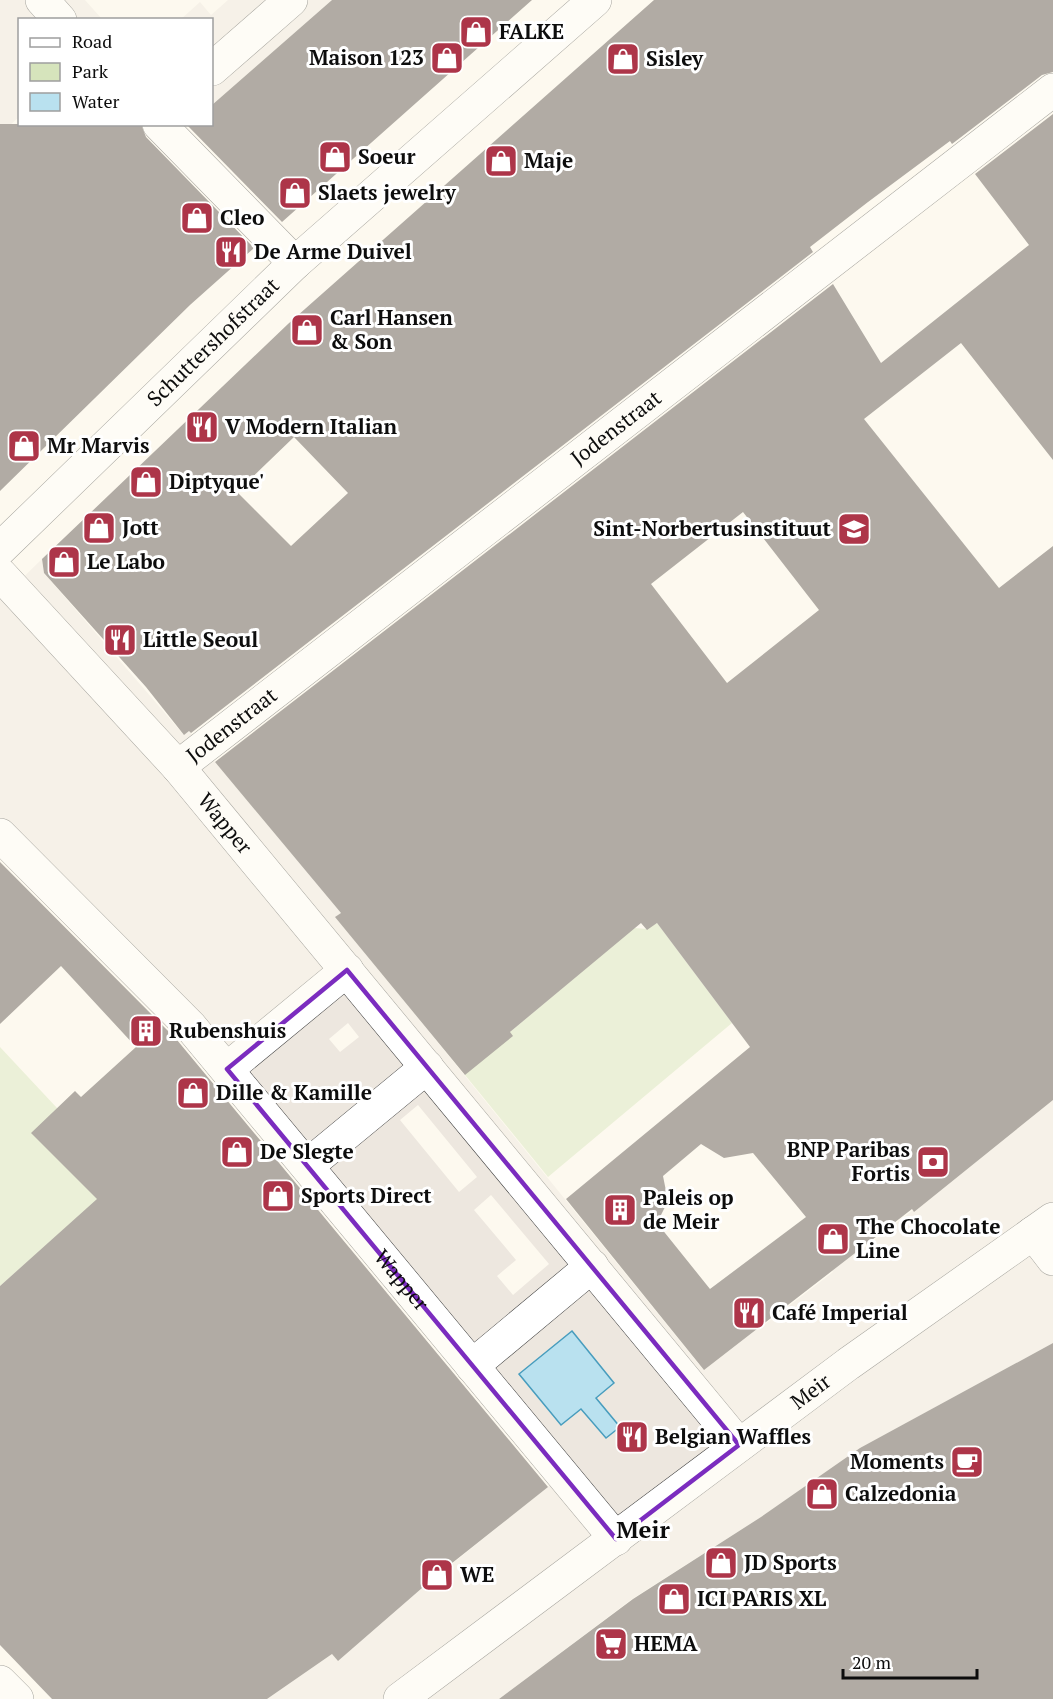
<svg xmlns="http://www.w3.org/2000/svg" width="1053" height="1699" viewBox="0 0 1053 1699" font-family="'PT Serif',serif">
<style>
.green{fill:#d6e4bc}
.plaza{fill:#ede7df;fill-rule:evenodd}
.water{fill:#b9e1ef;stroke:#489dbe;stroke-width:1.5}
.building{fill:#544d4b;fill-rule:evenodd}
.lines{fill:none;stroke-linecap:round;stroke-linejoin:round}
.street-casing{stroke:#404040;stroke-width:34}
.street{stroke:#fff;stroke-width:33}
.marked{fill:none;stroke:#7b2cbf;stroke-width:4.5;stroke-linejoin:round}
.labels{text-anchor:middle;stroke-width:6;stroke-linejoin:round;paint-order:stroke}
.poi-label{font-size:21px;font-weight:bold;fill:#0d0d0d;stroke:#fff;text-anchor:start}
.street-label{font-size:21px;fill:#0d0d0d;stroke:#fff}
.quarter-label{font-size:24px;font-weight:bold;fill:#0d0d0d;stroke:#fff}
</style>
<rect width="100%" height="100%" fill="#fdf9ef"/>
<path class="green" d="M657,923L732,1023L548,1177L465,1075L510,1032L634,928L647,929Z
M0,1047L57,1108L104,1194L0,1286Z"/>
<path class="plaza" d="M0,0H85L102,19L20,20L19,117L0,134Z
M228,0H332L212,105V20H180L200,2L211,15Z
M42,559L44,573L183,734L189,731L341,913L336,917L702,1368L705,1369L758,1326L760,1328L833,1272L831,1269L861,1246L863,1249L913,1210L914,1212L1053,1100V1343L866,1445L761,1517L632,1599L499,1699H267L332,1654L338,1661L396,1609L550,1485L286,1163L185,1044L0,857V600ZM348,1023L359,1037L340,1052L329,1039ZM418,1105L477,1177L459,1192L400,1120ZM491,1195L549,1264L513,1295L497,1276L516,1260L474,1210ZM614,1383L596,1398L606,1438L581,1409Z"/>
<path class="water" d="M572,1331L614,1383L596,1398L620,1427L606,1438L581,1409L561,1425L519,1374Z"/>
<path class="building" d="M332,0H532L282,222L186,124H212V105Z
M654,0H1053V72L1042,75L952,144L950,141L868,202L810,247L813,252L191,733L189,731L184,735L146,687L44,573L42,559L288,324ZM294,437L348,493L291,546L237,492Z
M1053,114V460L961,343L864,419L999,588L1053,546V1100L914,1212L912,1209L704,1370L566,1199L750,1047L657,923L647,930L641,923L510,1032L513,1036L465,1075L335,917L341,913L215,762L833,284L881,363L1029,245L975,174ZM743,512L819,610L727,683L651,584ZM701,1144L724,1158L753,1153L806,1217L710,1289L657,1223L668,1201L663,1176Z
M0,124H141L146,137L254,248L190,305L0,491Z
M0,862L177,1040L548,1487L437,1575L338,1661L332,1654L267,1699H52L0,1645V1286L97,1199L31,1133L75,1091L81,1097L136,1047L61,966L0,1024Z
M1053,1343V1699H499L633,1599L761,1517L860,1448Z"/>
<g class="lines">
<defs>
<g id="street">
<path d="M42,0L60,20"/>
<path d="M212,69L291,0"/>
<path d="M159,124L295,263"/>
<path id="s1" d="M0,549L295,263L595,0"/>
<path id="s2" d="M0,574L178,767L739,1445"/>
<path id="s3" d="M178,767L1053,90"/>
<path id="s4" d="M0,835L191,1027L616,1539"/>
<path d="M227,1069L347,970"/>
<path d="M307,1166L427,1067"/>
<path d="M1033,1233L1053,1259"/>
<path d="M472,1366L592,1266"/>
<path d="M0,1682L17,1699"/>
<path id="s5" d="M400,1699L848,1364L1053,1219"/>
</g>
</defs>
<use href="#street" class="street-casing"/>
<use href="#street" class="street"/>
</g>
<path d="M0 0H1053V1699H0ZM347,970L739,1445L616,1539L227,1069Z" fill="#fdf9ef" fill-opacity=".55" fill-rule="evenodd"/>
<path class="marked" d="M347,970L739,1445L616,1539L227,1069Z"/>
<defs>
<symbol id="shop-square" viewBox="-11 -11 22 22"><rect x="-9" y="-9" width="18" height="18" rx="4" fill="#ad3549" stroke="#fff"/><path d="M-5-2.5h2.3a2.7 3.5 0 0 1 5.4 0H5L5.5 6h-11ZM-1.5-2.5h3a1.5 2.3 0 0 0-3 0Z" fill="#fff"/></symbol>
<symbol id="restaurant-square" viewBox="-11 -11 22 22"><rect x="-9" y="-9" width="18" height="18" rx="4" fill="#ad3549" stroke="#fff"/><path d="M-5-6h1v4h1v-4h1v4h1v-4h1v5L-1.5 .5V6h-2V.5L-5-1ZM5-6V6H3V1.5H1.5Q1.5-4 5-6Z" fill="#fff"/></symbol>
<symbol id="school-square" viewBox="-11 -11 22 22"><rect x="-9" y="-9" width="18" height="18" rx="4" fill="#ad3549" stroke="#fff"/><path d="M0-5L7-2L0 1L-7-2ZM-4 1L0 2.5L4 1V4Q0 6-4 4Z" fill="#fff"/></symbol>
<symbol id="building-square" viewBox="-11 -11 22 22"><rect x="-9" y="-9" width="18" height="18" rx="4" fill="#ad3549" stroke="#fff"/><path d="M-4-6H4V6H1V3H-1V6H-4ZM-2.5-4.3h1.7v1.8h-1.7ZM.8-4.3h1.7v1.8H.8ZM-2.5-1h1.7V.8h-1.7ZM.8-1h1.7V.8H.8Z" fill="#fff"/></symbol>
<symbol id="bank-square" viewBox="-11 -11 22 22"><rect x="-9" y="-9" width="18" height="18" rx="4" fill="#ad3549" stroke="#fff"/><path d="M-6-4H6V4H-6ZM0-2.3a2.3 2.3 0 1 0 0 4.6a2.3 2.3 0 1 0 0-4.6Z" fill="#fff"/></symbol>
<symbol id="cafe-square" viewBox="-11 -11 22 22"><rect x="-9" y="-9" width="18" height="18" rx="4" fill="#ad3549" stroke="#fff"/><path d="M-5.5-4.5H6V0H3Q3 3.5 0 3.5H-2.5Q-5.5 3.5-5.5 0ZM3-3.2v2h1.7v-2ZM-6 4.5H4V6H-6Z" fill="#fff"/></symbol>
<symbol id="supermarket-square" viewBox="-11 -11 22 22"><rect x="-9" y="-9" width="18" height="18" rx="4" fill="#ad3549" stroke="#fff"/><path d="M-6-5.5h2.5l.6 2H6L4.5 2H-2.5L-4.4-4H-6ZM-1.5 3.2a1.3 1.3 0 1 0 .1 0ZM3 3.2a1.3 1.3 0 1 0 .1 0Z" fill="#fff"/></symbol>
</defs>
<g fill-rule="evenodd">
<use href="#shop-square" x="457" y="13" width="38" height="38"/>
<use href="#shop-square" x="428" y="39" width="38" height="38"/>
<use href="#shop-square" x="604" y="40" width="38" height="38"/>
<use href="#shop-square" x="316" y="138" width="38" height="38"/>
<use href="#shop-square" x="482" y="142" width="38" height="38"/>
<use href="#shop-square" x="276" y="174" width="38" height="38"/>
<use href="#shop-square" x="178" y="199" width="38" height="38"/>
<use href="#restaurant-square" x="212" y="233" width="38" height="38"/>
<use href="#shop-square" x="288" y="311" width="38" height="38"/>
<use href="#restaurant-square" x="183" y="408" width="38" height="38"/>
<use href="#shop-square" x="5" y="427" width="38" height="38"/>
<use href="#shop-square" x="127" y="463" width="38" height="38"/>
<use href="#shop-square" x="80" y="509" width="38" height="38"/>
<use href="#school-square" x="835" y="510" width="38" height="38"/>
<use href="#shop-square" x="45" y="543" width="38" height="38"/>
<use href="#restaurant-square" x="101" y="621" width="38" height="38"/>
<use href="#building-square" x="127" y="1012" width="38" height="38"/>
<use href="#shop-square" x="174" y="1074" width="38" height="38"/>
<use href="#shop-square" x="218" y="1133" width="38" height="38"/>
<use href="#bank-square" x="914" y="1143" width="38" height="38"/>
<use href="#shop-square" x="259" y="1177" width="38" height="38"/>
<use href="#building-square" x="601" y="1191" width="38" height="38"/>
<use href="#shop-square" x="814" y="1220" width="38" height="38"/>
<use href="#restaurant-square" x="730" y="1294" width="38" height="38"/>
<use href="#restaurant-square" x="613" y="1418" width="38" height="38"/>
<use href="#cafe-square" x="948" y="1443" width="38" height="38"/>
<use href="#shop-square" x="803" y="1475" width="38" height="38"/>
<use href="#shop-square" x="702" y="1544" width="38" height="38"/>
<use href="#shop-square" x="418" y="1556" width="38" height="38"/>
<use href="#shop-square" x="655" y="1580" width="38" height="38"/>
<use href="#supermarket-square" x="592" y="1625" width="38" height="38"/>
</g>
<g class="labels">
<g class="poi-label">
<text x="499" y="39">FALKE</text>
<text x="424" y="65" text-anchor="end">Maison 123</text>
<text x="646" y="66">Sisley</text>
<text x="358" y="164">Soeur</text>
<text x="524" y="168">Maje</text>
<text x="318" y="200">Slaets jewelry</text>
<text x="220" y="225">Cleo</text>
<text x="254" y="259">De Arme Duivel</text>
<text x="330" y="325">Carl Hansen<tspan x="330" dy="24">&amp; Son</tspan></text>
<text x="225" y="434">V Modern Italian</text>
<text x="47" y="453">Mr Marvis</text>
<text x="169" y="489">Diptyque'</text>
<text x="122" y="535">Jott</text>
<text x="831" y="536" text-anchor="end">Sint-Norbertusinstituut</text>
<text x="87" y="569">Le Labo</text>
<text x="143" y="647">Little Seoul</text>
<text x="169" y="1038">Rubenshuis</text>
<text x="216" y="1100">Dille &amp; Kamille</text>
<text x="910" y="1157" text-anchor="end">BNP Paribas<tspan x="910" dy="24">Fortis</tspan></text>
<text x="260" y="1159">De Slegte</text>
<text x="301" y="1203">Sports Direct</text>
<text x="643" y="1205">Paleis op<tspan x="643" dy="24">de Meir</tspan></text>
<text x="856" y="1234">The Chocolate<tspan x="856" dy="24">Line</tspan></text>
<text x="772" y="1320">Café Imperial</text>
<text x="655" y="1444">Belgian Waffles</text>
<text x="944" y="1469" text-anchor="end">Moments</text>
<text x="845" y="1501">Calzedonia</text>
<text x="744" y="1570">JD Sports</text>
<text x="460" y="1582">WE</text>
<text x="697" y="1606">ICI PARIS XL</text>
<text x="634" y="1651">HEMA</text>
</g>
<g class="street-label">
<text dy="7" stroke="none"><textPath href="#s1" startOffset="297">Schuttershofstraat</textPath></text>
<text dy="7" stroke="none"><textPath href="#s3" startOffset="554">Jodenstraat</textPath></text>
<text dy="7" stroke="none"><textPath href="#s3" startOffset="68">Jodenstraat</textPath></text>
<text dy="7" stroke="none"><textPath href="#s2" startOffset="336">Wapper</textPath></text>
<text dy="7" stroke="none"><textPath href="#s4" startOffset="600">Wapper</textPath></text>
<text dy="7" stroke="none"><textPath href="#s5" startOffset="513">Meir</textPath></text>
</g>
<g class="quarter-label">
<text x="643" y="1538">Meir</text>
</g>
</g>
<rect x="18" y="18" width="195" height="108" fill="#ffffff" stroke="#9e9e9e" stroke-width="1.5"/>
<rect x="30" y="38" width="30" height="9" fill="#ffffff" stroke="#9e9e9e" stroke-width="1.5"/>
<text x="72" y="48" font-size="18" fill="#0d0d0d">Road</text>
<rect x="30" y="63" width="30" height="18" fill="#d6e4bc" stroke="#9e9e9e" stroke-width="1.5"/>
<text x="72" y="78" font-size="18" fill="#0d0d0d">Park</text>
<rect x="30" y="93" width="30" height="18" fill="#b9e1ef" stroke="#9e9e9e" stroke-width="1.5"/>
<text x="72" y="108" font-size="18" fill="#0d0d0d">Water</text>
<path d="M843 1669v9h134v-9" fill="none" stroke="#0d0d0d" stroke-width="3"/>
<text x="852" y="1669" font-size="18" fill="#0d0d0d" stroke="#ffffff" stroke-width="4.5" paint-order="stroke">20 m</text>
</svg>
